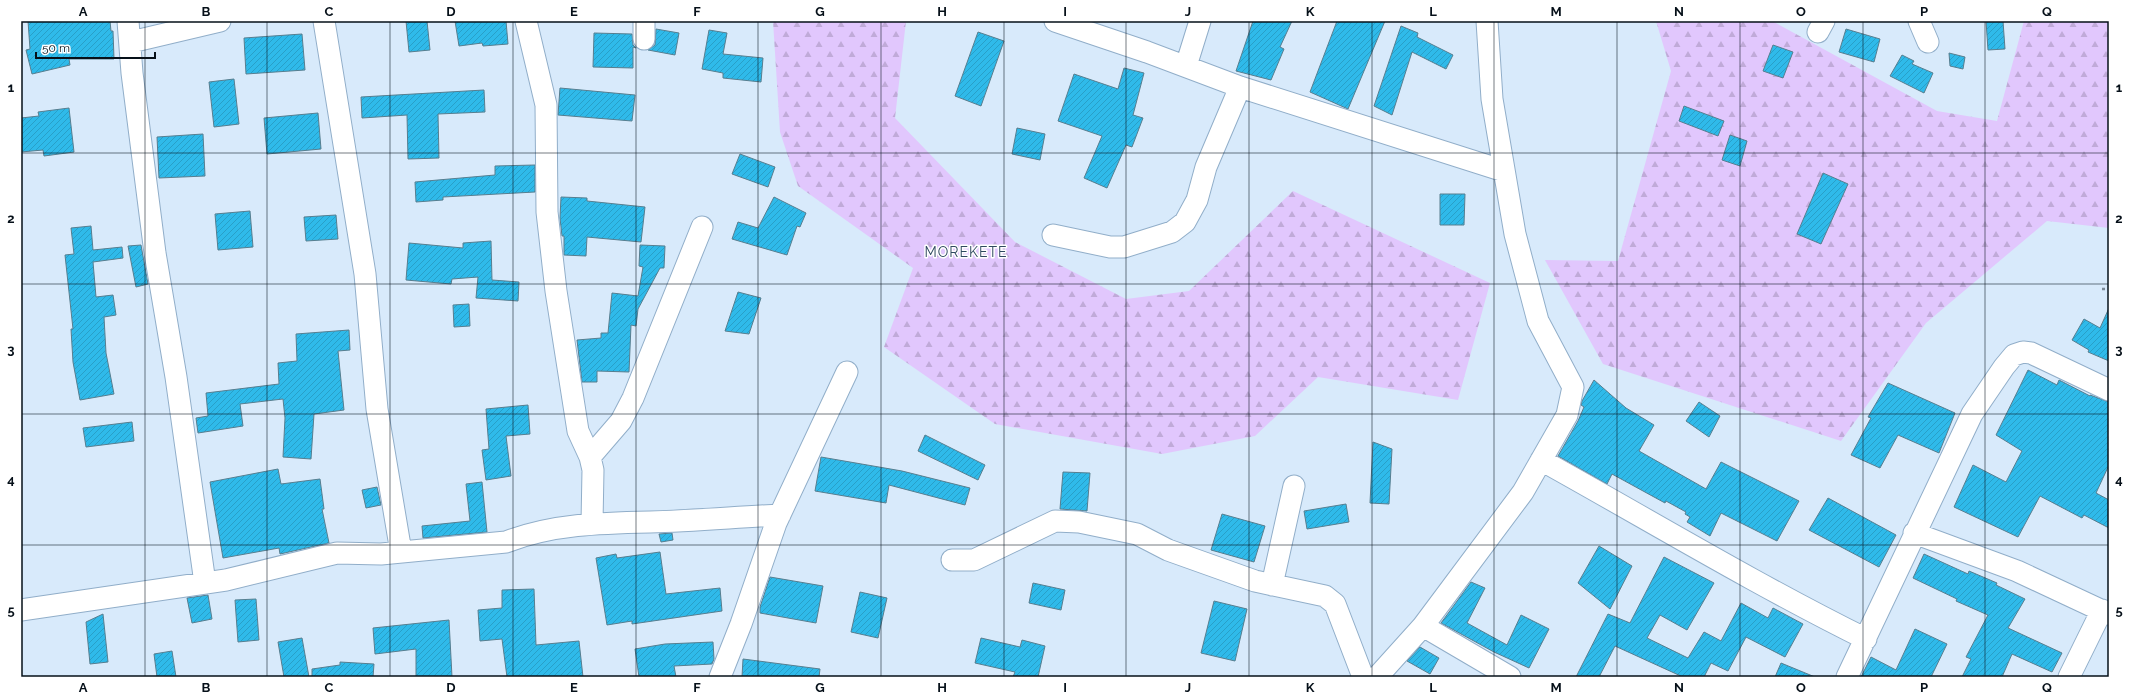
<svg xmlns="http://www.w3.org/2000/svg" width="2130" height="698" viewBox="0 0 2130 698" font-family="Raleway,sans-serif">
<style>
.forest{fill:url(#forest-firs)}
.building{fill:url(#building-hatch);stroke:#577e8f}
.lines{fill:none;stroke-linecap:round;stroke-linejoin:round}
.minor-casing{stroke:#91aec9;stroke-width:23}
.path{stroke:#7a8896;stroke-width:2.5;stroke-dasharray:3 3;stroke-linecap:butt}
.minor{stroke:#fff;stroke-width:21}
.grid{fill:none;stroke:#061019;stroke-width:1;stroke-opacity:0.55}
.labels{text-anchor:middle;stroke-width:3;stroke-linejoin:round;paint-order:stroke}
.quarter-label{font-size:14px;letter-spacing:1px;fill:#2e485f;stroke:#fff}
.neatline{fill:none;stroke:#061019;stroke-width:1.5}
.grid-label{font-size:13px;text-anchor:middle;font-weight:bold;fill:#061019}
</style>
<defs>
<pattern id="forest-firs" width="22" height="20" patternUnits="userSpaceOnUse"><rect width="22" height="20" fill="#e1c7fd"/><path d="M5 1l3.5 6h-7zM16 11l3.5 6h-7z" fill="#c0aad8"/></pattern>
<pattern id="building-hatch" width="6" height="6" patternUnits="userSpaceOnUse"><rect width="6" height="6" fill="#2fbaea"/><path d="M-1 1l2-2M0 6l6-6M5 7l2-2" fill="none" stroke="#289fc8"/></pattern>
</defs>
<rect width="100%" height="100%" fill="#d8eafb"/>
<path class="forest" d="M773,21H906L895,118L1015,242L1126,299L1189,291L1293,191L1490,283L1458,400L1318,377L1255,436L1162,454L995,424L884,347L913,268L798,186L780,132Z
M1656,21H1772L1937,111L1997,121L2024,21H2109V228L2047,221L1926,323L1841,441L1603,364L1545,260L1618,261L1671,71Z"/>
<path class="building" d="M28,21H110L111,31H113L114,59H69L70,65L32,74L26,50L30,49Z
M406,21H427L430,50L409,52Z
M455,21H506L508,44L483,46L482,43L459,46Z
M1253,21H1292L1280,47L1284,49L1271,80L1236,71Z
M1337,21H1385L1348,109L1310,92Z
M1986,21H2003L2005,49L1988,50Z
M1401,26L1418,33L1417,37L1453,55L1446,69L1412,52L1392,115L1374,106Z
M656,29L679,33L675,55L648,50L655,45Z
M1846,29L1880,39L1874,62L1839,52Z
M709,30L727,33L723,54L763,58L761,82L723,78V73L702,69Z
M978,32L1004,41L981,106L955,96Z
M594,33L632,34L633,45L636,48L633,47V68L593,67Z
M302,34L305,70L246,74L244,38Z
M1773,45L1793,52L1783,78L1763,71Z
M1949,53L1965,57L1963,69L1950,66Z
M1902,55L1914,61L1912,64L1933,73L1924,93L1890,76Z
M1124,68L1144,73L1133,115L1143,118L1132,147L1126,145L1107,188L1084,178L1102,136L1058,121L1074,74L1118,89Z
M234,79L239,124L214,127L209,82Z
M560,88L635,95L632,121L558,115Z
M484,90L485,112L438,114L439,158L408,159L407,115L362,118L361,97Z
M1684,106L1724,121L1718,136L1679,121Z
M69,108L74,152L44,156L43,150L21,152V118L39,116L38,112Z
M318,113L321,149L267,154L264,118Z
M1017,128L1045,134L1040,160L1012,154Z
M203,134L205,176L159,178L157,137Z
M1730,135L1747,141L1740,166L1722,160Z
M740,154L775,167L768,187L732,174Z
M535,165V192L443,197V200L416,202L415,182L495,175V166Z
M1823,173L1848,184L1821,244L1797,234Z
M1440,194H1465L1464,225H1440Z
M561,197L587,198V201L645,207L641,242L587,237L586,256L564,255V236H562L560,218Z
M774,197L806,213L800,227L797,226L787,255L732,239L738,222L758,228Z
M250,211L253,247L218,250L215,214Z
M336,215L338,239L306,241L304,217Z
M91,226L93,250L122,247L123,258L93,262L96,297L113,295L116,315L104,317L106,353L114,394L80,400L73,362L71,329H73L65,255L74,254L71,228Z
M491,241L492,280L519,282L518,301L476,298L478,277L452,279L451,284L406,280L409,243L463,248V243Z
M141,245L148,284L136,287L128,246Z
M640,245L665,246L664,268H660L638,309L636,326L631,325L629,372L597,371V382H582L577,340L601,338V333H608L612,293L638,296L643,267L639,266Z
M738,292L761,298L749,334L725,331Z
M469,304L470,326L454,327L453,305Z
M2109,308V361L2088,352L2089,350L2072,340L2084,319L2100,328Z
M349,330L350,350L338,351L344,410L314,414L311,459L283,457L285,418L283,399L240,404L243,426L198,433L196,418L208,416L206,393L279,384L278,363L297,361L296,334Z
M2028,370L2057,385L2059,380L2090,396V395L2109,402V465L2096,493L2109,500V528L2084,515L2082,518L2040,496L2018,537L1954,507L1973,465L2006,482L2022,451L1996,435Z
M1594,380L1626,408L1654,425L1639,451L1706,489L1721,462L1799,501L1777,541L1721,513L1710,536L1687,522L1690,517L1685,514L1686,512L1666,501L1665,503L1612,474L1607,484L1558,456L1578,421L1584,407L1581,405L1582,401Z
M1888,383L1955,413L1939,453L1898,435L1880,468L1851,455L1871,418L1868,417Z
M1699,402L1720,416L1709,437L1686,421Z
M528,405L530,434L506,436L511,476L486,480L482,450L489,449L486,409Z
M132,422L134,441L86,447L83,428Z
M925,435L985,465L978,480L918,451Z
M1373,442L1392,449L1389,504L1370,503Z
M821,457L902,471L970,488L965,505L889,485L886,503L815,491Z
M278,469L281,484L320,479L324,509H322L329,543L280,554L279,548L223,558L210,482Z
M1063,472L1090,473L1087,511L1060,509Z
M482,482L487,532L423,538L422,526L470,521L466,484Z
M377,487L381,505L366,508L362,490Z
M1828,498L1896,535L1879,567L1809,530Z
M1346,504L1349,522L1307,529L1304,511Z
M1222,514L1265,526L1254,562L1211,550Z
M672,533L673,540L661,542L659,534Z
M1599,546L1632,566L1610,609L1578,583Z
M660,552L666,594L720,588L722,611L632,624V621L607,625L596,558L616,554L617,558Z
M1924,554L1968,574L1969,571L1997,583L1996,585L2025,599L2008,628L2062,653L2052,672L2012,654L2002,677H1962L1971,659L1966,657L1988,615L1956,601L1957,599L1913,578Z
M1664,557L1714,583L1687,630L1660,615L1647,638L1688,658L1704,632L1721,641L1741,603L1768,618L1773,608L1803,624L1785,657L1746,637L1728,671L1711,663L1704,677H1683L1615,646L1599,677H1576L1608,614L1630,623Z
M770,577L823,586L816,623L760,613V607Z
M1471,582L1485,588L1467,623L1507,645L1521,615L1549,629L1529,668L1494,652L1441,623Z
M1033,583L1065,590L1061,610L1029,603Z
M534,589L536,645L579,641L583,677H507L502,639L480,641L478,610L502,608V590Z
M860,592L887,598L878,638L851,632Z
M208,595L212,619L192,623L187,598Z
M256,599L259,640L238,642L235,600Z
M1214,601L1247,609L1235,661L1201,653Z
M103,614L108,662L90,664L86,622Z
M449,620L452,677H416V649L375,654L373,628Z
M1915,629L1947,644L1931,677H1861L1871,657L1896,670Z
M302,638L309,677H284L278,642Z
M981,638L1020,647L1022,640L1045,646L1038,677H1013L1015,672L975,663Z
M713,642L714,659L712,664L674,666L676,677H639L635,649L665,644Z
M1420,647L1439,658L1430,674L1407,661Z
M172,651L176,677H157L154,654Z
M743,659L820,669L819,677H742Z
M340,662L374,664L373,677H312V669L340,665Z
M1781,663L1815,677H1775Z"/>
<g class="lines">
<defs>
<path id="minor" d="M128,21L132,73L155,253L176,377L205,583
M324,21L365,274L377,409L401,552
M526,21L546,105L547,212L556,291L578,431L590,457L593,470L592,523
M644,21V39
M1055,21L1147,52L1240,87L1504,171
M1919,21L1928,42
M1818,32L1824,21
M131,42L220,21
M1186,66L1200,21
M1053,235L1110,247H1124L1172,232L1185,222L1197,200L1206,167L1240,87
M590,457L621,421L633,398L702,227
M1541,460C1649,520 1755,584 1866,639
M1914,533L2017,571L2109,614
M952,560H974L1055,521L1079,522L1137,534L1168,550L1255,581L1325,596L1335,604L1363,677
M1272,585L1294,486
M21,610L226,580L337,553L381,554L506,542C552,524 601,523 650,522C693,521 737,517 780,515
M1423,626L1510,677
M720,677L741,624L776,523L847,372
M1377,677L1423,626L1523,492L1567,415L1573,387L1538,321L1515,234L1492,99L1487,21
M1847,677L1972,414L2004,367L2014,355L2023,352L2031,353L2109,390
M2069,677L2102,610"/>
</defs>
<use href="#minor" class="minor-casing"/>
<path class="path" d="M2102,289H2109"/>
<use href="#minor" class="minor"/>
</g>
<path class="grid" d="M145,21V677M267,21V677M390,21V677M513,21V677M636,21V677M758,21V677M881,21V677M1004,21V677M1126,21V677M1249,21V677M1372,21V677M1494,21V677M1617,21V677M1740,21V677M1863,21V677M1985,21V677M21,153H2109M21,284H2109M21,414H2109M21,545H2109"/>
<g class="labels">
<g class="quarter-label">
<text x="966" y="257">MOREKETE</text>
</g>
</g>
<rect width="2130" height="698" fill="none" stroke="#ffffff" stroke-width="44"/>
<path d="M36 52v6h119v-6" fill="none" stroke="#061019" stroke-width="2"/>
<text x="42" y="52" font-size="12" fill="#061019" stroke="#ffffff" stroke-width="3" paint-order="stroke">50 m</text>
<rect x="22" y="22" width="2086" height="654" class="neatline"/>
<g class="grid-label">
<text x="83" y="16">A</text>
<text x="206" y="16">B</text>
<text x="329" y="16">C</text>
<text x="451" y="16">D</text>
<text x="574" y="16">E</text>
<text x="697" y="16">F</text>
<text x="820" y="16">G</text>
<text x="942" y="16">H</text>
<text x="1065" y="16">I</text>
<text x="1188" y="16">J</text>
<text x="1310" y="16">K</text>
<text x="1433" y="16">L</text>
<text x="1556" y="16">M</text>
<text x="1679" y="16">N</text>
<text x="1801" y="16">O</text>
<text x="1924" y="16">P</text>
<text x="2047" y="16">Q</text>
<text x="11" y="92">1</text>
<text x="2119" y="92">1</text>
<text x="11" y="223">2</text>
<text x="2119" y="223">2</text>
<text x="11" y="354">3</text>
<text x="2119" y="354">3</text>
<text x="11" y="484">4</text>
<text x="2119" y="484">4</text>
<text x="11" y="615">5</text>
<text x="2119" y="615">5</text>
<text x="83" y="692">A</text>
<text x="206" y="692">B</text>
<text x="329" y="692">C</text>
<text x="451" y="692">D</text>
<text x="574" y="692">E</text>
<text x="697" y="692">F</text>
<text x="820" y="692">G</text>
<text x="942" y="692">H</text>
<text x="1065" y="692">I</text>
<text x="1188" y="692">J</text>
<text x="1310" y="692">K</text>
<text x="1433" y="692">L</text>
<text x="1556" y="692">M</text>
<text x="1679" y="692">N</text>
<text x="1801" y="692">O</text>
<text x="1924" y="692">P</text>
<text x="2047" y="692">Q</text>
</g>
</svg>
